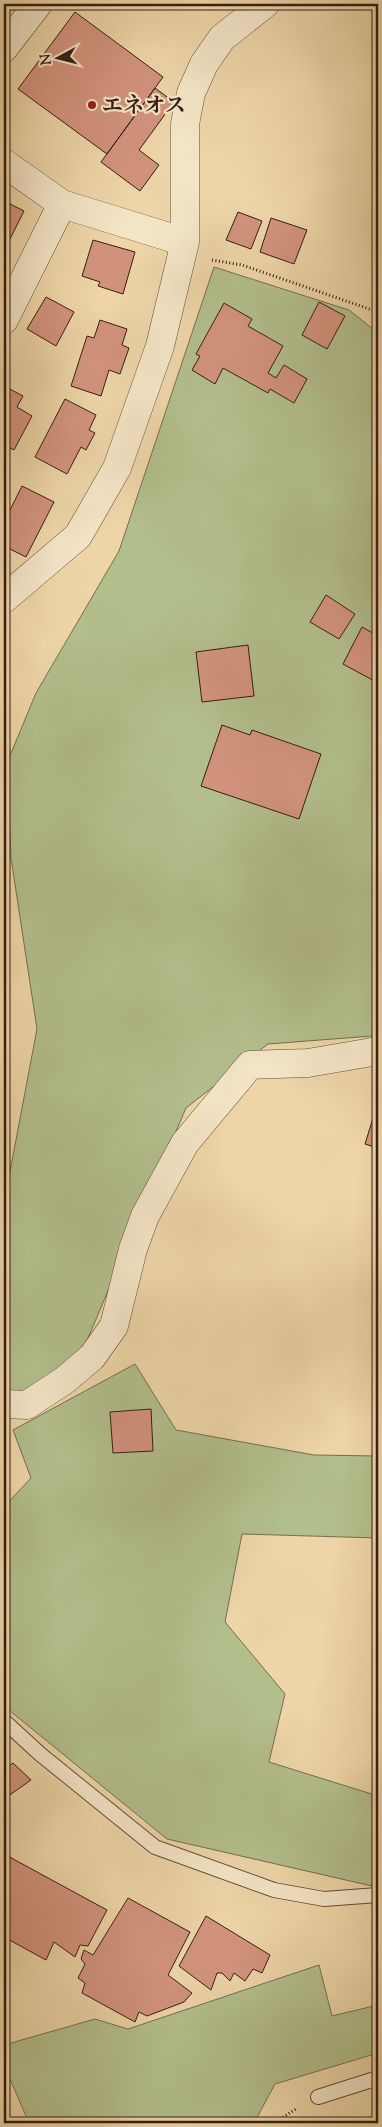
<svg xmlns="http://www.w3.org/2000/svg" width="382" height="2127" viewBox="0 0 382 2127" font-family="'Sorts Mill Goudy','Noto Serif JP',serif">
<style>
.green{fill:#b2be8c;stroke:#746e50}
.building{fill:#d2937d;stroke:#361d14}
.lines{fill:none;stroke-linecap:round;stroke-linejoin:round}
.lane-casing{stroke:#644b39;stroke-width:16}
.street-casing{stroke:#644b39;stroke-width:29}
.secondary-casing{stroke:#361d14;stroke-width:29}
.path{stroke:#361d14;stroke-width:3;stroke-dasharray:1 2.5;stroke-linecap:butt}
.lane{stroke:#f3e4c6;stroke-width:14}
.street{stroke:#f3e4c6;stroke-width:28}
.secondary{stroke:#f3e4c6;stroke-width:28}
.poi-dot{fill:#8f2418;stroke:#f3e4c6;stroke-width:2}
.labels{text-anchor:middle;stroke-width:4.5;stroke-linejoin:round;paint-order:stroke}
.poi-label{font-size:21px;font-weight:bold;fill:#361d14;stroke:#f3e4c6;text-anchor:start}
</style>
<rect width="100%" height="100%" fill="#edd5a7"/>
<filter id="stains"><feTurbulence type="fractalNoise" baseFrequency=".004" numOctaves="4"/><feColorMatrix values="0 0 0 0 .2 0 0 0 0 .09 0 0 0 0 .02 0 0 0 .5 -.17"/></filter>
<radialGradient id="worn" r=".72"><stop offset=".6" stop-color="#630" stop-opacity="0"/><stop offset="1" stop-color="#630" stop-opacity=".3"/></radialGradient>
<path class="green" d="M214,267L349,310L378,333V1031L372,1036L268,1044L186,1108L79,1359L27,1400L4,1395V1203L37,1029L11,858L7,763L36,693L119,551Z
M135,1364L176,1430L314,1455L378,1456V1538L242,1534L225,1622L285,1694L269,1762L378,1796V1836L372,1886L167,1839L4,1706V1507L31,1478L13,1430Z
M319,1965L332,2016L378,2005V2053L275,2084L254,2123H29L4,2065V2045L95,2019L128,2029Z"/>
<path class="building" d="M75,12L163,77L107,154L18,89Z
M155,88L174,102L139,150L159,165L140,191L101,162Z
M4,201L24,211L4,251Z
M238,212L262,221L251,249L226,240Z
M271,218L307,230L294,264L260,252Z
M93,240L135,252L123,294L98,286L100,282L82,276Z
M46,297L74,312L56,346L27,329Z
M319,302L345,316L327,349L302,335Z
M224,303L252,319L248,326L283,346L268,373L276,378L284,365L307,379L294,403L270,389L268,393L223,368L215,384L192,370L200,356L196,354Z
M100,320L127,329L122,345L129,348L120,374L109,370L101,396L71,386L87,336L94,338Z
M4,386L23,396L17,407L32,416L14,450L4,445Z
M65,399L96,415L89,430L95,433L86,450L81,447L67,474L35,457Z
M378,409V427L372,424Z
M22,486L54,502L26,557L4,546V522Z
M326,595L355,614L339,639L310,622Z
M362,627L378,636V683L343,664Z
M248,645L254,696L202,702L196,652Z
M222,725L250,735L252,730L321,754L299,819L201,786Z
M377,1105H378V1148L365,1144Z
M151,1409L153,1451L113,1453L110,1412Z
M13,1763L31,1780L4,1799V1770Z
M4,1854L107,1910L88,1946L80,1945L75,1957L54,1942L46,1960L4,1937Z
M128,1898L190,1932L168,1975L192,1993L184,2002L147,2016L139,2012L135,2022L82,1993L85,1983L78,1978L85,1964L81,1959L84,1950L93,1955Z
M206,1916L270,1955L262,1973L253,1969L245,1981L234,1973L230,1981L222,1973H217L211,1990L179,1966Z"/>
<g class="lines">
<defs>
<path id="lane" d="M4,1721L40,1754L155,1847L274,1890L324,1899L378,1895
M318,2097L378,2078"/>
<path id="street" d="M4,163L62,204L185,242
M4,320L62,204
M4,599L78,536L117,468L160,346L185,242V124L191,93L204,64L222,38L265,4
M4,1404L27,1405L65,1380L92,1357L114,1326L133,1249L145,1216L185,1143L250,1065L308,1063L378,1051"/>
<path id="secondary" d="M4,48L38,4"/>
</defs>
<use href="#lane" class="lane-casing"/>
<use href="#street" class="street-casing"/>
<use href="#secondary" class="secondary-casing"/>
<path class="path" d="M212,260L242,265L378,312
M274,2123L296,2109"/>
<use href="#lane" class="lane"/>
<use href="#street" class="street"/>
<use href="#secondary" class="secondary"/>
</g>
<circle class="poi-dot" cx="92" cy="105" r="5"/>
<g class="labels">
<g class="poi-label">
<text x="102" y="112">エネオス</text>
</g>
</g>
<rect width="382" height="2127" fill="none" stroke="#edd5a7" stroke-width="20"/>
<rect x="5" y="5" width="372" height="2117" fill="none" stroke="#361d14" stroke-width="2.5"/>
<rect x="10" y="10" width="362" height="2107" fill="none" stroke="#361d14"/>
<g transform="translate(58 58) rotate(263)" stroke="#f3e4c6" stroke-width="4" paint-order="stroke">
<path d="M0-4L9 19L0 12L-9 19Z" fill="#361d14"/>
<text y="-8" font-size="14" font-weight="bold" text-anchor="middle" fill="#361d14">N</text>
</g>
<rect width="100%" height="100%" filter="url(#stains)"/>
<rect width="100%" height="100%" fill="url(#worn)"/>
</svg>
